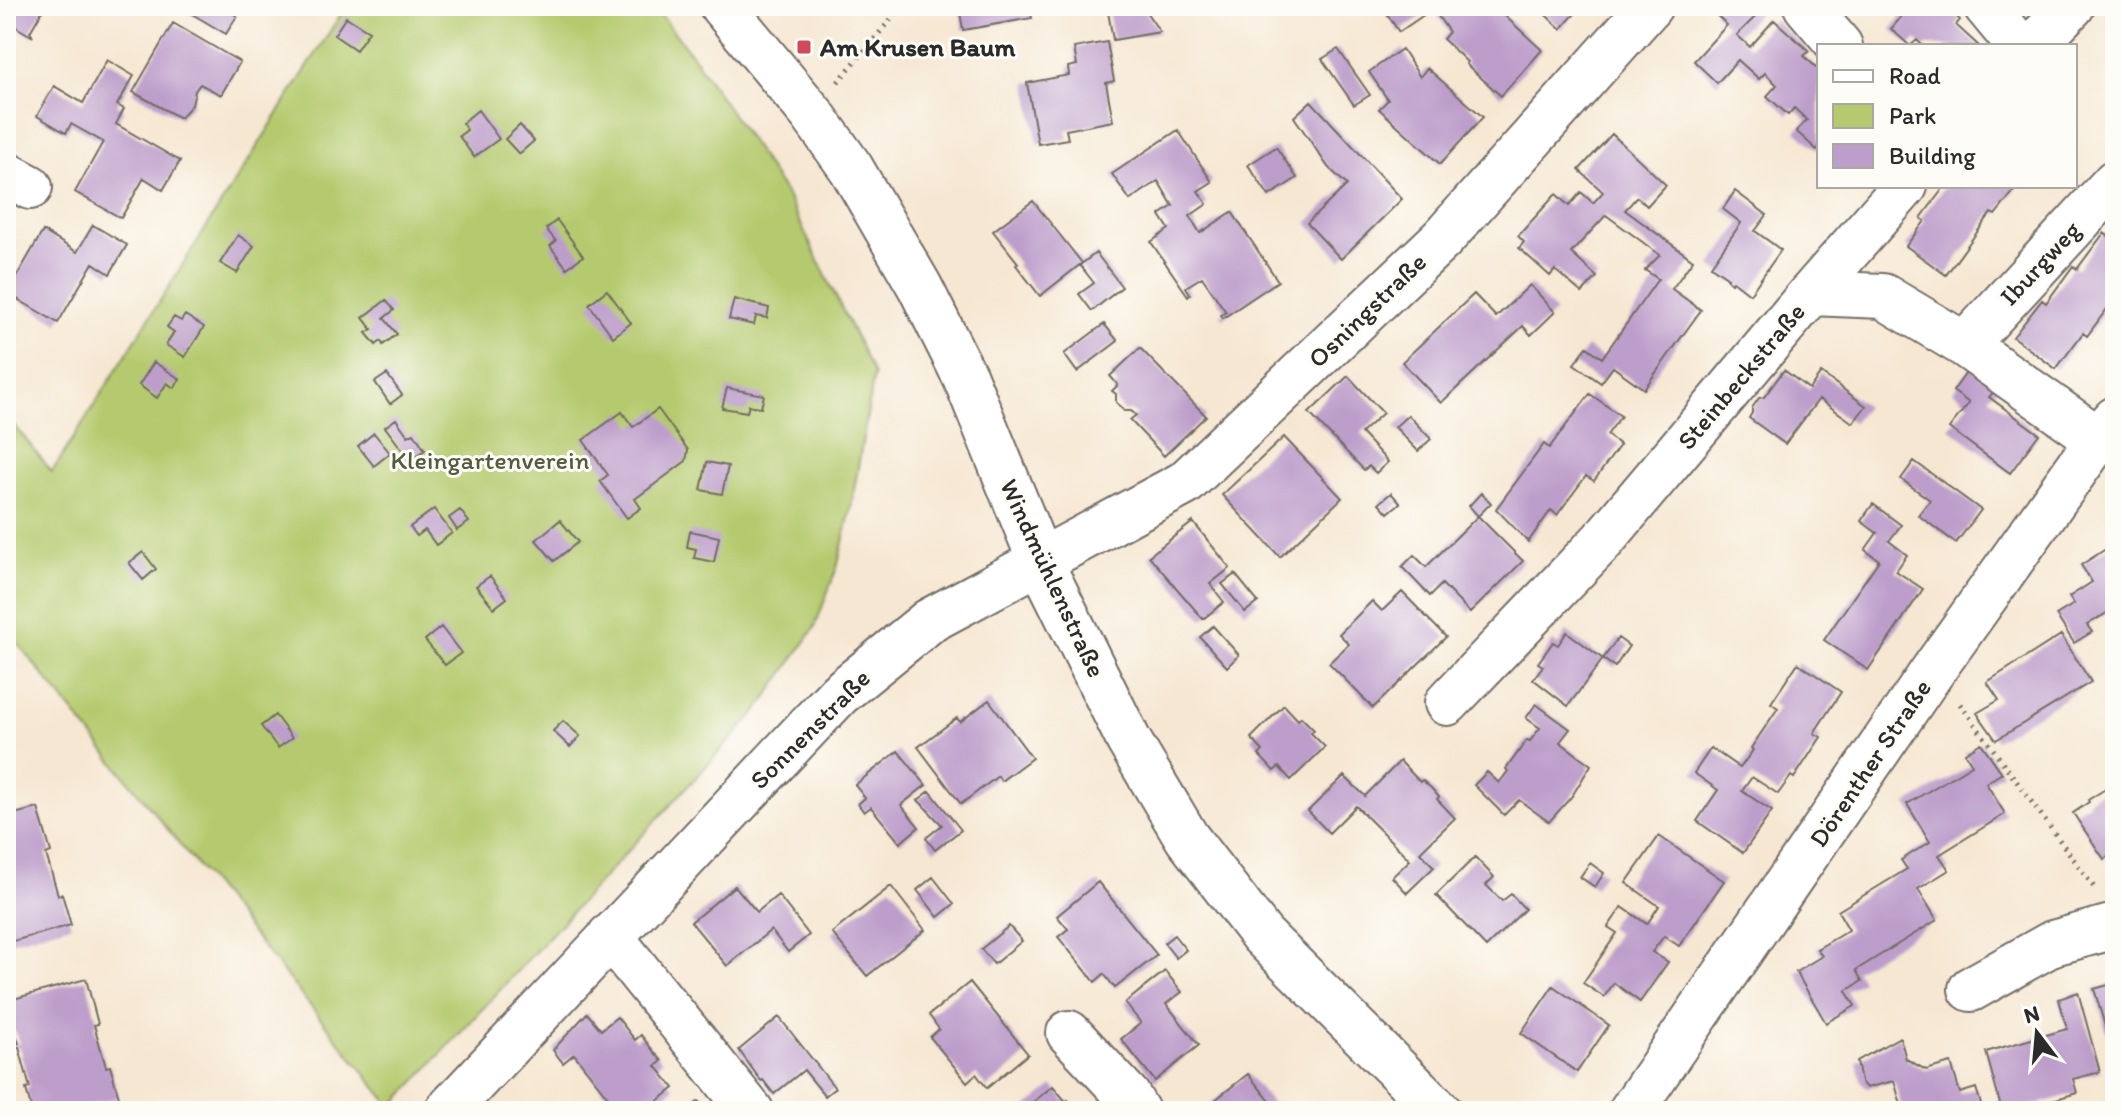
<svg xmlns="http://www.w3.org/2000/svg" width="2121" height="1117" viewBox="0 0 2121 1117" font-family="Itim,sans-serif">
<style>
.green{fill:#b5ca6e;stroke:#707a4c;stroke-width:2}
.building{fill:#bd9ecb}
.lines{fill:none;stroke-linecap:round;stroke-linejoin:round}
.minor-casing{stroke:#726d65;stroke-width:48}
.path{stroke:#726d65;stroke-width:5;stroke-dasharray:2 6;stroke-linecap:butt}
.minor{stroke:#fff;stroke-width:44}
.poi-dot{fill:#d1495b;stroke:#fdfcf7;stroke-width:3}
.labels{text-anchor:middle;stroke-width:6;stroke-linejoin:round;paint-order:stroke}
.poi-label{font-size:26px;font-weight:bold;fill:#2b2b2b;stroke:#fdfcf7;text-anchor:start}
.street-label{font-size:26px;fill:#2b2b2b;stroke:#fdfcf7}
.park-label{font-size:26px;fill:#545b3f;stroke:#fdfcf7}
</style>
<rect width="100%" height="100%" fill="#fdfcf7"/>
<filter id="ink" filterUnits="userSpaceOnUse"><feTurbulence type="fractalNoise" baseFrequency=".0125" numOctaves="2"/><feDisplacementMap in="SourceGraphic" scale="16" xChannelSelector="R" yChannelSelector="G"/><feConvolveMatrix kernelMatrix="1 2 1 2 8 2 1 2 1" color-interpolation-filters="sRGB"/></filter>
<filter id="wash" filterUnits="userSpaceOnUse"><feTurbulence type="fractalNoise" baseFrequency=".006" numOctaves="4" result="noise"/><feDisplacementMap in="SourceGraphic" scale="32" xChannelSelector="R" yChannelSelector="G"/><feGaussianBlur stdDeviation="1.8" result="paint"/><feColorMatrix in="noise" values="0 0 0 0 0 0 0 0 0 0 0 0 0 0 0 0 0 1.4 0 .05"/><feComposite in="paint" operator="in"/></filter>
<g filter="url(#wash)">
<rect width="100%" height="100%" fill="#f6e7d2"/>
<path class="green" d="M346,6H654L695,59L787,196L874,375L850,513L837,567L814,629L758,710L392,1107L6,629V415L52,472Z"/>
<g id="blocks">
<path class="building" d="M6,6H45L30,32L33,37L6,21Z
M190,6H220L237,16L226,34L187,11Z
M959,6H1029L1032,18L963,30Z
M1107,6H1142L1160,32L1113,40Z
M1382,6H1428V12L1399,32Z
M1431,6H1494L1542,50L1501,96L1466,64L1467,62L1443,39L1449,32Z
M1536,6H1582L1561,29Z
M1721,6H1751L1759,13L1737,35L1750,47L1774,20L1809,51L1804,56L1819,70V148L1817,150L1796,131L1807,120L1794,108L1788,115L1767,96L1777,85L1765,73L1759,79L1738,60L1717,83L1694,61L1727,25L1714,13Z
M1889,6H1945L1960,20L1956,25L1979,46H1923L1917,40L1910,46L1891,29L1901,17Z
M346,17L369,31L356,50L334,35Z
M173,23L240,62L221,95L200,84L195,91L192,105L180,118L133,92Z
M1107,42L1114,81L1106,83L1113,121L1066,130L1068,139L1038,144L1027,83L1069,75L1068,67L1077,65L1074,48Z
M1338,49L1370,95L1354,105L1322,59Z
M1402,49L1420,77L1427,68L1483,117L1440,164L1379,109L1388,100L1369,72Z
M6,60L13,64L6,77Z
M107,60L134,76L117,105L124,109L116,124L180,161L163,190L144,178L121,218L75,192L103,142L71,124L66,133L37,116L54,86L83,103Z
M1311,101L1402,199L1341,259L1307,223L1347,185L1328,167L1294,117Z
M478,110L499,139L474,157L459,136L467,130L462,123Z
M520,125L534,141L519,154L505,139Z
M1178,130L1212,182L1198,191L1207,204L1190,216L1200,233L1232,212L1278,281L1223,318L1221,315L1226,312L1202,277L1186,287L1190,294L1188,296L1151,242L1169,229L1160,215L1173,206L1158,181L1130,200L1112,174Z
M1612,134L1666,185L1647,206L1637,197L1625,210L1693,260L1672,289L1701,310L1644,389L1613,367L1601,383L1574,364L1587,347L1602,358L1658,279L1645,270L1660,255L1606,215L1571,253L1597,277L1582,293L1555,270L1550,276L1519,248L1524,242L1518,236L1556,194L1569,206L1581,192L1593,203L1603,192L1579,170Z
M1276,147L1297,178L1269,196L1248,165Z
M1945,186H2018L1995,215L1991,213L1946,275L1906,246L1925,221L1921,218Z
M1735,191L1767,215L1755,231L1781,250L1750,294L1733,281L1731,283L1727,279L1728,278L1711,266L1741,223L1723,209Z
M1033,201L1082,263L1040,296L1016,265L1018,263L993,231Z
M557,220L583,256L567,268L550,246L556,241L546,229Z
M93,225L127,245L110,274L93,263L58,323L7,293L43,231L77,252Z
M2115,226V298L2087,336L2083,333L2056,369L2013,337L2042,300L2046,303L2073,266L2077,269L2104,233L2108,236Z
M238,235L254,246L237,273L220,263Z
M1096,253L1122,287L1092,311L1079,294L1094,283L1080,265Z
M1530,285L1555,312L1531,335L1523,326L1441,403L1402,362L1474,294L1496,317Z
M607,290L631,323L613,337L589,304Z
M734,299L769,308L767,318L756,316L754,325L729,319Z
M386,300L394,310L384,318L397,334L383,345L381,341L376,345L366,333L372,329L363,318Z
M185,315L204,327L185,357L166,345L174,332L167,327L174,317L181,321Z
M1104,324L1118,341L1077,372L1064,354Z
M1140,348L1206,416L1164,456L1130,420L1136,415L1131,411H1124L1116,402V394L1112,391L1118,385L1110,376Z
M154,362L180,379L174,388L167,383L157,398L139,385Z
M1971,366L1998,387L1989,397L2039,434L2010,473L1949,428L1969,403L1953,391Z
M1784,370L1809,389L1821,373L1866,406L1853,423L1819,399L1785,444L1749,418L1752,413V408L1759,398L1764,397Z
M387,374L402,395L390,404L375,382Z
M1348,376L1383,413L1361,433L1388,462L1376,473L1369,466L1364,470L1309,413Z
M727,388L764,395L761,408L749,405L747,412L722,408Z
M1590,394L1621,416L1607,435L1620,445L1594,481L1586,476L1557,515L1551,510L1528,542L1496,509L1544,444L1549,448Z
M658,409L688,450L686,461L635,499L641,508L627,518L600,481L608,475L583,440L622,412L633,427Z
M1408,415L1431,439L1418,451L1395,427Z
M396,419L408,436L414,433L425,450L410,460L385,427Z
M374,433L390,453L374,466L358,446Z
M1284,437L1342,498L1280,557L1222,495Z
M1914,461L1981,510L1956,543L1918,515L1930,500L1901,479Z
M707,462L728,466L722,494L701,490Z
M1391,493L1400,503L1388,513L1379,503Z
M1481,493L1491,503L1478,516L1469,506Z
M1873,504L1901,525L1889,541L1907,555L1896,571L1923,589L1868,670L1824,640L1879,560L1865,550L1877,533L1861,521Z
M434,509L452,533L436,545L425,530L417,536L410,527Z
M460,510L469,522L457,530L449,518Z
M1478,516L1523,561L1470,613L1442,584L1430,596L1402,567L1414,555L1426,567Z
M560,520L578,542L554,561L536,540Z
M1193,522L1230,568L1210,584L1224,602L1203,619L1149,556Z
M690,531L719,537L714,562L694,558L696,549L687,547Z
M2115,543V608L2087,625L2092,632L2074,643L2056,615L2074,604L2069,597L2092,582L2081,565Z
M143,552L156,569L143,580L129,563Z
M1235,574L1258,602L1245,612L1222,584Z
M490,576L507,598L494,608L476,586Z
M1402,592L1446,637L1373,708L1329,663L1349,644L1339,634L1372,601L1382,611Z
M1213,626L1239,655L1227,667L1200,637Z
M441,627L461,653L445,665L425,640Z
M1567,632L1603,659L1568,706L1533,679L1543,666L1538,663L1553,642L1558,645Z
M2061,635L2091,682L1996,740L1977,713L1999,700L1987,682Z
M1618,638L1629,646L1615,667L1603,659Z
M1798,663L1841,692L1814,733L1821,737L1794,778L1791,776L1778,794L1752,777L1742,791L1772,811L1743,853L1697,821L1718,790L1694,773L1711,748L1740,768L1753,750L1751,748L1778,708L1771,703Z
M989,700L1032,758L1001,781L998,776L961,804L918,747L957,718L960,722Z
M1536,704L1570,729L1560,742L1591,765L1572,796L1549,822L1519,800L1504,815L1474,785L1487,772L1499,783L1508,771L1506,769L1527,740L1530,741L1540,728L1526,718Z
M1284,705L1298,720L1301,717L1314,730L1311,733L1325,747L1291,780L1279,767L1274,771L1259,755L1263,751L1251,738Z
M275,715L292,738L278,748L261,726Z
M563,721L580,736L570,747L553,731Z
M1981,743L2002,773L1986,783L2005,814L1939,855L1949,870L1918,889L1937,920L1856,970L1862,981L1846,991L1855,1006L1826,1023L1796,972L1822,956L1817,949L1849,930L1838,911L1907,869L1901,860L1930,842L1907,804L1972,765L1965,753Z
M898,751L926,785L901,805L919,827L900,843L871,807L864,812L858,804L865,798L855,785Z
M1400,761L1420,782L1422,780L1431,788L1439,797L1437,799L1455,818L1420,852L1434,867L1407,893L1392,877L1410,860L1356,806L1329,833L1308,811L1344,776L1365,796Z
M2110,786L2112,789L2115,787V851L2104,859L2073,813L2089,802L2088,800Z
M930,791L961,830L935,850L926,838L942,825L918,800Z
M38,808L51,852L46,854L58,895L62,894L71,925L6,943V816Z
M1659,836L1724,881L1679,946L1664,936L1652,952L1668,962L1640,1002L1614,983L1604,997L1583,983L1617,933L1608,927L1622,907L1647,924L1659,906L1626,883Z
M1475,857L1494,877L1486,885L1502,901L1511,894L1525,909L1486,947L1436,895Z
M1590,863L1604,873L1595,887L1580,877Z
M933,877L954,904L938,917L917,890Z
M1098,882L1157,955L1115,988L1104,974L1095,982L1058,937L1068,929L1057,916Z
M735,886L757,912L778,895L809,935L788,952L771,930L727,966L691,922Z
M891,886L925,930L867,976L832,933Z
M1009,926L1022,941L994,964L981,949Z
M1174,935L1186,950L1176,958L1164,943Z
M1165,971L1182,992L1166,1004L1199,1045L1155,1081L1121,1039L1141,1023L1125,1003Z
M86,979L98,1024L94,1025L106,1067L110,1066L119,1097L69,1111H32L26,1089L30,1088L19,1047L15,1048L13,1045L19,1043L15,1031L10,1032L6,1017V1001Z
M970,982L1028,1054L987,1088L976,1074L967,1082L930,1037L939,1029L929,1015Z
M2115,983V1034L2108,1036L2094,989Z
M1553,986L1609,1025L1577,1072L1521,1033Z
M2078,992L2100,1072L2073,1079L2077,1093L2013,1111H2002L1986,1052L2067,1029L2059,999Z
M587,1013L601,1030L617,1017L635,1040L641,1035L651,1048L662,1061L656,1066L674,1088L658,1101L666,1111H619L574,1054L563,1063L553,1050Z
M779,1017L835,1088L825,1096L804,1070L774,1094L763,1080L761,1081L739,1050Z
M1900,1037L1906,1059L1926,1070L1951,1063L1960,1093L1976,1088L1983,1111H1903L1894,1081L1866,1088L1861,1082L1857,1061Z
M1248,1074L1278,1111H1216L1210,1104Z
M1053,1086L1066,1102L1068,1100L1077,1111H1022Z
M699,1101L707,1111H685Z"/>
</g>
</g>
<g filter="url(#ink)">
<use href="#blocks" fill-opacity="0" stroke="#726d65" stroke-width="2"/>
<g class="lines">
<defs>
<path id="minor" d="M722,6L812,114L851,168L920,287L965,377L1041,563L1129,741L1187,838L1262,935L1439,1111
M1806,6L1840,46
M1986,6L2019,46
M2033,46L2072,6
M6,174L30,187
M1811,293L1905,186
M1965,345L2115,182
M1447,703L1603,540L1811,293L1883,296L1965,345L2098,439
M610,936L751,1111
M1971,989L2053,943L2115,926
M1069,1033L1128,1096L1137,1111
M447,1111L839,694L929,621L1185,483L1442,239L1650,6
M1631,1111L1934,669L2098,439L2115,419"/>
</defs>
<use href="#minor" class="minor-casing"/>
<path class="path" d="M838,82L902,6
M1960,704L2096,890"/>
<use href="#minor" class="minor"/>
</g>
</g>
<rect class="poi-dot" x="796" y="39" width="16" height="16" rx="4"/>
<g class="labels">
<g class="poi-label">
<text x="820" y="56">Am Krusen Baum</text>
</g>
<g class="street-label">
<text transform="translate(2040 263) rotate(-47)" y="9">Iburgweg</text>
<text transform="translate(1367 310) rotate(-44)" y="9">Osningstraße</text>
<text transform="translate(1741 376) rotate(-50)" y="9">Steinbeckstraße</text>
<text transform="translate(1053 578) rotate(65)" y="9">Windmühlenstraße</text>
<text transform="translate(810 729) rotate(-45)" y="9">Sonnenstraße</text>
<text transform="translate(1870 763) rotate(-56)" y="9">Dörenther Straße</text>
</g>
<g class="park-label">
<text x="490" y="469">Kleingartenverein</text>
</g>
</g>
<rect width="2121" height="1117" fill="none" stroke="#fdfcf7" stroke-width="32"/>
<rect x="1817" y="44" width="260" height="144" fill="#fdfcf7" stroke="#a9a8a5" stroke-width="2"/>
<rect x="1833" y="70" width="40" height="12" fill="#ffffff" stroke="#a9a8a5" stroke-width="2"/>
<text x="1889" y="84" font-size="24" fill="#2b2b2b">Road</text>
<rect x="1833" y="104" width="40" height="24" fill="#b5ca6e" stroke="#a9a8a5" stroke-width="2"/>
<text x="1889" y="124" font-size="24" fill="#2b2b2b">Park</text>
<rect x="1833" y="144" width="40" height="24" fill="#bd9ecb" stroke="#a9a8a5" stroke-width="2"/>
<text x="1889" y="164" font-size="24" fill="#2b2b2b">Building</text>
<g transform="translate(2037 1033) rotate(344)" stroke="#fdfcf7" stroke-width="6" paint-order="stroke">
<path d="M0-6L14 30L0 20L-14 30Z" fill="#2b2b2b"/>
<text y="-12" font-size="22" font-weight="bold" text-anchor="middle" fill="#2b2b2b">N</text>
</g>
</svg>
